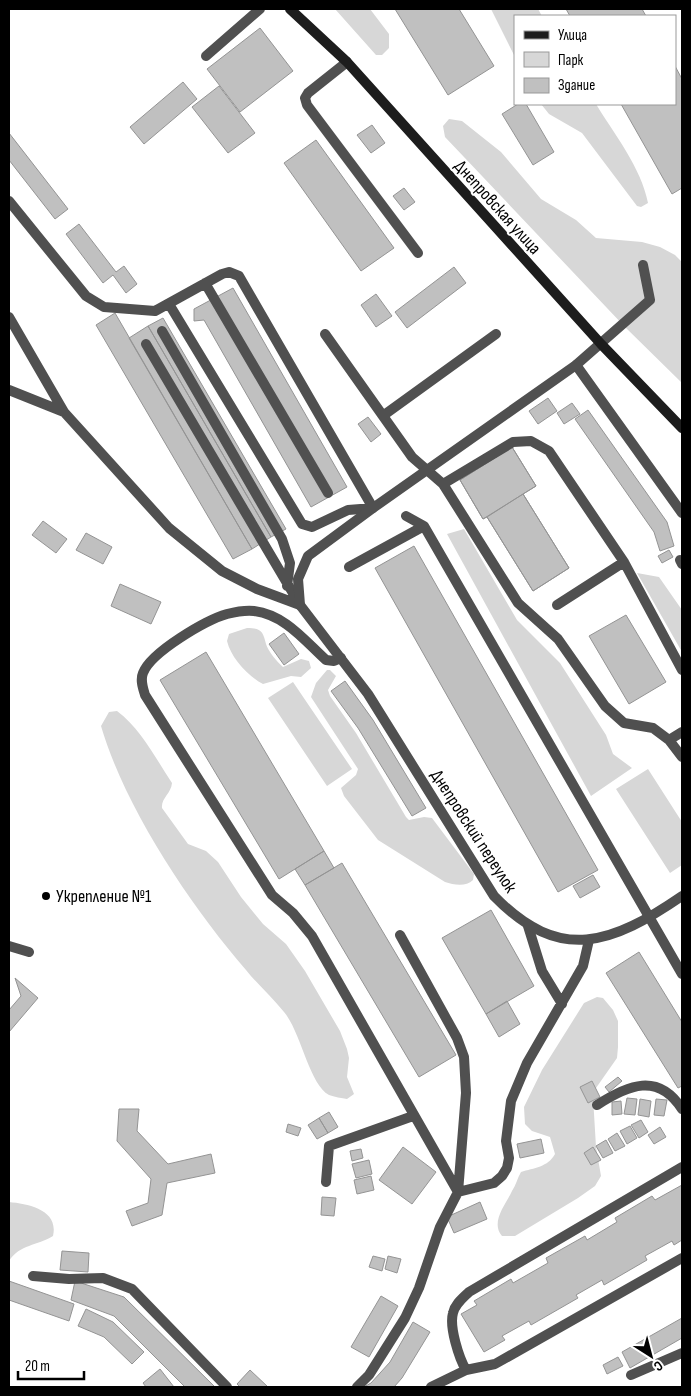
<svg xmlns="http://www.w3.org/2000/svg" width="691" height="1396" viewBox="0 0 691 1396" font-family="'Sofia Sans Condensed',sans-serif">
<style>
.green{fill:#d7d7d7}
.building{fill:#c0c0c0;stroke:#949494}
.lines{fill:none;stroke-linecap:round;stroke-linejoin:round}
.service{stroke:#505050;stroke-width:10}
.minor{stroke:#505050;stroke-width:10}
.secondary{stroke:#1d1d1d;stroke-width:10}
.poi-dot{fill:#000;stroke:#fff;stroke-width:2}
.labels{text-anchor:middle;stroke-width:4;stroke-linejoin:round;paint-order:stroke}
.street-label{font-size:18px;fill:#000;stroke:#fff}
.poi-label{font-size:18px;fill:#000;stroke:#fff;text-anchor:start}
</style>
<rect width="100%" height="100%" fill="#fff"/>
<path class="green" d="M335,9H370L389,34V48L382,55H376Z
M491,9H538L542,16H515V57Z
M541,104H596C614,134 641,167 648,203L641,207L637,206L582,133L549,114Z
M449,119L462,121L501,152L541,199L576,220L596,238L642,242L660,247L675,255L682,262V383L625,327L445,137L443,126Z
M464,529L517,620L560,663L606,735L613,754L632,768L591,796L447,534Z
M637,573L659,577L682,610V652Z
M247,628C261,628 263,631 266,644C268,651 277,662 283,667L301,659L309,661L311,668L301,677L291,676L263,684C248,676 231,658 227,641L229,634Z
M327,670H330L336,676L328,690L330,696L356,733L406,817L409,820L424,817L432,818L474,874L473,880C466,887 454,885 445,882L378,840L344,796L341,788L356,775L358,769L311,697L316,683Z
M293,682L352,769L327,786L268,698Z
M117,711C141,729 156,759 172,783C171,794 161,798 162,808L188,844L206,851L218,862L241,897L263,924L286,944L305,971L340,1031L347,1049L349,1058L347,1077L354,1094L347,1099C342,1098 334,1097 329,1095C309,1084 301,1032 284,1012C272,997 258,985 246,970C190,905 125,808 101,726L109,712Z
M648,769L682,822V865L670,873L616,789Z
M597,997L603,998L613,1010L618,1021V1047L617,1058L596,1088L593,1097L596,1147L601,1176L595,1186L578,1198L515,1236H502C490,1222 506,1204 512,1191C516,1185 517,1179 521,1172C534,1168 548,1167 555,1154L550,1137L532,1131L525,1124L524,1107L542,1070L584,1003Z
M9,1202C29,1204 59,1210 53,1236C37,1246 20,1244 9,1261Z"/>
<path class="building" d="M395,9H459L494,66L448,95Z
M566,9H642L646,16H570Z
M260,28L293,71L240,112L207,69Z
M675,66L682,79V188L672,194L621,104H675Z
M183,82L197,99L144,144L130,127Z
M219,86L255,133L228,153L192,107Z
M518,104H526L554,152L533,165L502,114Z
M372,125L385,143L371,153L357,135Z
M9,133L68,209L55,219L9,160Z
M316,140L394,248L361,271L284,163Z
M404,188L415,202L404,210L393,196Z
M79,224L116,272L124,266L137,284L126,293L113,275L103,283L66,234Z
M454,267L466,283L407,328L395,312Z
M233,288L347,487L311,507L204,320L194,321V309Z
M376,294L392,316L376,327L361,305Z
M115,313L252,549L233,559L96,325Z
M163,318L286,529L271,537L148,326Z
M148,326L271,537L252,549L129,338Z
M548,398L557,411L538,424L529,411Z
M572,403L580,414L564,424L557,413Z
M588,410L667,522L674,546L660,551L654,532L575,419Z
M368,417L381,434L371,442L358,424Z
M512,447L536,486L523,494L569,568L533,591L487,517L483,519L460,480Z
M512,447L536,486L483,519L460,480Z
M523,494L569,568L533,591L487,517Z
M43,521L67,539L56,553L32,535Z
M86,533L112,547L103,564L76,550Z
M414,546L598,870L558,892L375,568Z
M669,550L673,557L662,563L658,556Z
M120,584L161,602L151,624L111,606Z
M626,615L666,682L629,704L589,636Z
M284,633L299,654L284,665L269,644Z
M206,652L324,851L279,879L160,680Z
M345,681L373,720L426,808L412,816L358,728L331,691Z
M324,851L334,868L305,885L295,869Z
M342,863L456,1055L419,1077L305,885Z
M593,875L600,887L580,898L573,886Z
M491,910L534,986L486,1014L442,938Z
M639,952L682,1022V1086L678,1088L606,973Z
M15,978L38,998L9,1032V1010L21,996Z
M507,1001L520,1024L499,1037L486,1014Z
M618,1077L622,1081L609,1092L605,1087Z
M592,1081L600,1097L588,1103L580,1087Z
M627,1098L637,1099L635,1115L624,1114Z
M640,1099L651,1101L649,1117L638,1115Z
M656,1099L667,1100L664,1116L654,1115Z
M621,1101L622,1114L612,1115V1102Z
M119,1109H139L137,1131L168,1164L211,1154L215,1173L167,1183L162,1215L132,1226L126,1211L148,1203L151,1179L117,1141Z
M329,1112L338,1127L328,1133L319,1118Z
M319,1118L328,1133L317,1139L308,1125Z
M641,1120L648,1132L639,1138L631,1125Z
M288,1124L301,1128L298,1136L286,1132Z
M630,1126L637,1138L627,1144L620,1131Z
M660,1127L666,1137L654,1144L648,1135Z
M617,1133L625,1146L615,1151L608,1139Z
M541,1139L544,1153L520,1158L517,1144Z
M606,1140L613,1153L603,1158L596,1146Z
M403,1147L436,1172L412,1204L379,1180Z
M593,1147L601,1160L591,1165L584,1153Z
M361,1149L363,1158L352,1161L350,1151Z
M369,1160L372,1174L356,1178L352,1164Z
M371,1176L374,1190L357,1194L354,1180Z
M682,1185V1240L674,1245L672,1241L645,1256L647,1260L604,1285L602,1280L576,1295L578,1298L531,1325L529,1321L502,1336L505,1340L484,1352L461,1314L477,1305L474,1301L511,1279L513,1283L548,1263L546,1258L585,1236L587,1240L617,1222L615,1218L652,1196L655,1200Z
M322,1197L336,1198L334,1216L321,1215Z
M480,1202L487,1219L454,1233L447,1217Z
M62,1251L89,1253L88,1272L60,1270Z
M373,1256L385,1259L382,1271L369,1267Z
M388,1256L401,1259L397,1273L385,1269Z
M9,1281L74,1304L69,1321L9,1300Z
M75,1281L124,1297L215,1387H185L114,1316L71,1300Z
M381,1296L398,1306L369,1357L351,1347Z
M86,1309L113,1322L144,1352L132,1364L104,1337L78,1326Z
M682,1318V1338L630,1368L622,1352Z
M413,1322L430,1332L402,1378L394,1387H364L371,1383L390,1362Z
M618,1357L623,1366L607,1374L603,1365Z
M160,1369L174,1387H146L143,1383Z
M250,1370L268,1387H240L237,1384Z"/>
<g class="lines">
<path class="service" d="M206,56L260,9
M347,62L308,93L305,98L307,105L418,253
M9,201L86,296L104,307L155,311L222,274L229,272L239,276L373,508L348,510L312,527L302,524L169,304
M205,283L328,493
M9,317L64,412
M162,331L282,539L290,563L287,586
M325,334L412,457L443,484
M146,344L300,605
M576,365L682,513
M9,390L64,412L169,528L222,571L257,589L300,605
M384,415L496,334
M406,516L424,526L682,974
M680,560L682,564
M349,567L424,526
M557,605L624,562
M341,658L334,661L326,660C304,640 285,615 254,611C245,610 235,612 227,614C206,620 151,652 143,673C140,680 143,688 145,695L272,895L293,913L312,936L458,1192L494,1183L502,1176L507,1168L509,1158L506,1141L511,1101L527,1063L583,966L589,940
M682,670L624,562L549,451L531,441L513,442L443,484L518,603L558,639L605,706L624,723L653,728L669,740L682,757
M669,740L682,732
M528,926L542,971L562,1004
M9,946L29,952
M597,1105C628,1085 658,1072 682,1109
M326,1182L329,1146L413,1116
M33,1276L69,1279L103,1278L132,1289L227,1387
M466,1370C459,1358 449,1327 453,1313C455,1304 463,1298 469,1292L682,1167
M631,1375L682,1353
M357,1387L369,1375L405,1318L419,1288L440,1227L458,1192L466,1093L464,1057L457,1038L400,935
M431,1387L466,1370L495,1364L682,1258"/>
<path class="minor" d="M643,265L650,300L576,365L373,508L308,556L298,579L300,605L368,694L494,896C560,964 612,944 682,896"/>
<path class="secondary" d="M290,9L347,62L601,344L682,428"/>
</g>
<circle class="poi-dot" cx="46" cy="896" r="5"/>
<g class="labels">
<g class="street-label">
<text transform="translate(498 207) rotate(48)" y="6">Днепровская улица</text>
<text transform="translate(474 831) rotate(57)" y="6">Днепровский переулок</text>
</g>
<g class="poi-label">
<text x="56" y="902">Укрепление №1</text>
</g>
</g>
<rect width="691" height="1396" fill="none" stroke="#000000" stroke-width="20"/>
<rect x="514" y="15" width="162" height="90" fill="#ffffff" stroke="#999999"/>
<rect x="524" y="31" width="25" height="8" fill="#1d1d1d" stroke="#999999"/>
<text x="558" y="40" font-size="15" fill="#000000">Улица</text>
<rect x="524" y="52" width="25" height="15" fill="#d7d7d7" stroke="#999999"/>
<text x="558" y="65" font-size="15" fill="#000000">Парк</text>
<rect x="524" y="78" width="25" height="15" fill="#c0c0c0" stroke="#999999"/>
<text x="558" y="90" font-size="15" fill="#000000">Здание</text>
<g transform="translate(651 1356) rotate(144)" stroke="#ffffff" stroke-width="4" paint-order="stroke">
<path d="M0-4L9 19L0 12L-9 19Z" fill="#000000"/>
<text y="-8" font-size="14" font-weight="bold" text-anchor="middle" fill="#000000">С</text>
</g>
<path d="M18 1371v8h66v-8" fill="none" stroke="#000000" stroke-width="2.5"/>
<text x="25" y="1371" font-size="15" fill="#000000" stroke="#ffffff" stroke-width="4" paint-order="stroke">20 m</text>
</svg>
